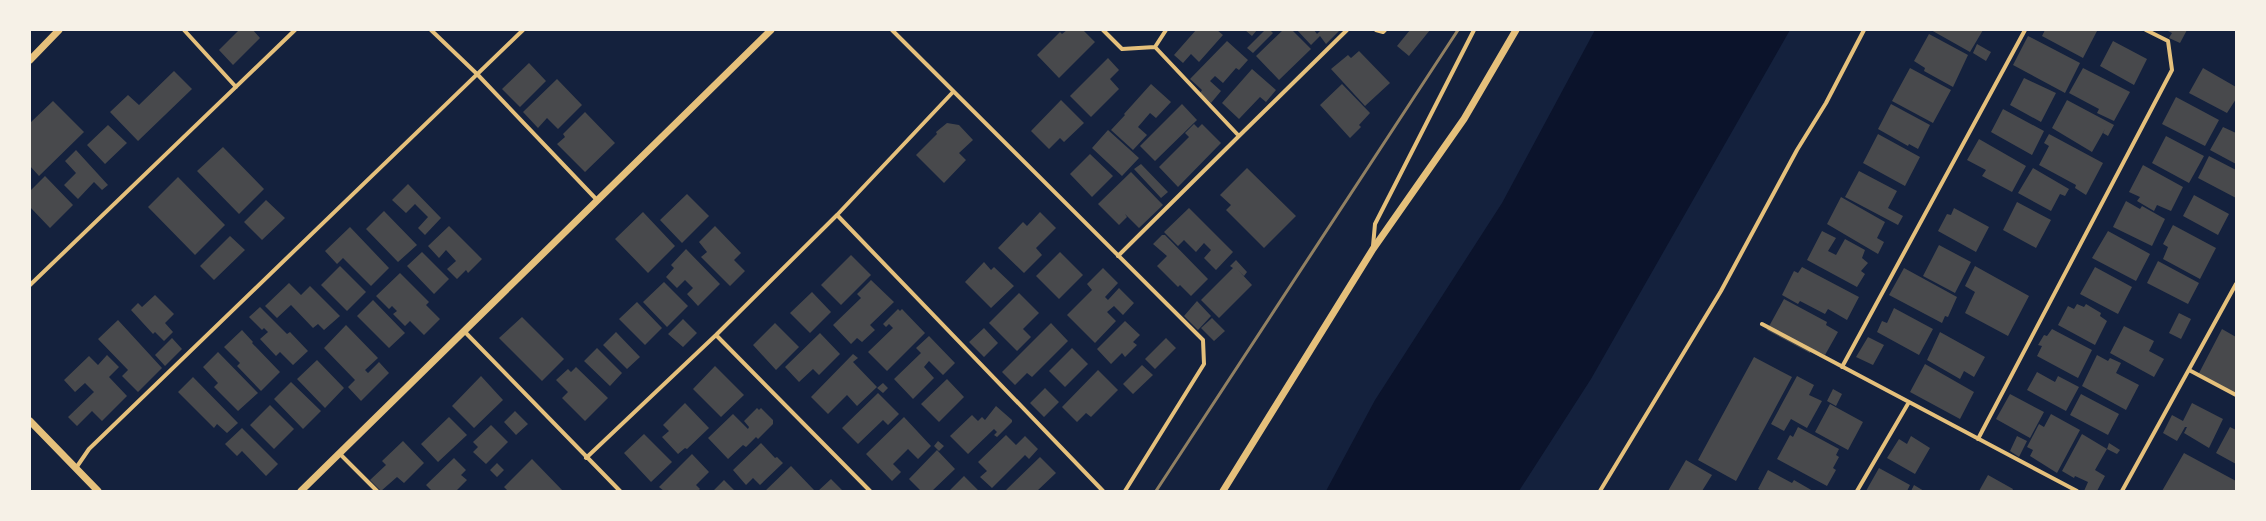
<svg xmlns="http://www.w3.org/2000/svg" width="2266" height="521" viewBox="0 0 2266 521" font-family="Overpass,sans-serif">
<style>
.water{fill:#0b132b}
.building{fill:#48494c}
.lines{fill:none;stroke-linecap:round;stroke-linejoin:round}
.minor{stroke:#e5c07b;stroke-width:4}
.tertiary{stroke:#e5c07b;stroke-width:7}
.rail{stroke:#918062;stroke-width:3}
</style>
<rect width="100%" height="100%" fill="#14213d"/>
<path class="water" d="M1595,30H1790L1591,379L1519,491H1326L1375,400L1502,203Z"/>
<path class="building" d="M239,30H253L260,38L233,65L219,50Z
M1067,30H1083L1095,42L1059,78L1037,55L1060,32L1062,34Z
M1196,30H1217L1223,35L1199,62L1191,54L1183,63L1174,55Z
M1245,30H1257L1252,36Z
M1265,30H1270L1273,33L1253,53L1247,48Z
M1283,30H1292L1311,49L1279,80L1256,56Z
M1297,30H1314L1317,34L1321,30H1340L1326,44L1320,36L1311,45Z
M1410,30H1430L1409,56L1397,46Z
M1931,30H1983L1970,52Z
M2045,30H2096L2097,31L2083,58L2042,36Z
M2166,30H2187L2180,43L2169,38L2172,33Z
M1929,34L1968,55L1953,87L1924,71L1925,68L1914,61Z
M2028,36L2080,63L2065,93L2013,65Z
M1227,41L1248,60L1239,70L1236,68L1223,83L1215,76L1210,81L1221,91L1211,103L1200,93L1202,90L1190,79Z
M2113,41L2147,59L2134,85L2100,66Z
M1977,44L1991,52L1986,61L1973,53Z
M1359,51L1390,83L1365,106L1331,69L1348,55L1351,58Z
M1108,58L1119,70L1110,79L1119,89L1091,117L1070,96Z
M529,63L546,81L520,107L502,89Z
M1910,68L1951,90L1933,123L1892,101Z
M2083,68L2130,92L2114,121L2097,113L2099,109L2069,93Z
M2203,68L2236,87V99L2227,113L2189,93Z
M1252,69L1276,90L1266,102L1260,97L1239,119L1222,103Z
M174,71L192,89L138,141L110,112L128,95L139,105Z
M2024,78L2056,93L2041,122L2010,105Z
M557,79L582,105L558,129L547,118L538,128L523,112Z
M1151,84L1171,102L1156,118L1150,113L1138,127L1147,135L1133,150L1111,130L1125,115L1124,114Z
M1342,84L1370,113L1359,125L1361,127L1350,138L1320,105Z
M2176,97L2219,120L2205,146L2162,124Z
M1061,100L1084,123L1064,142L1060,138L1049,149L1031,131Z
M2067,100L2114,125L2108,136L2103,133L2105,129L2092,152L2052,128Z
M53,101L84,132L39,176L30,166V123Z
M1182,104L1197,120L1155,161L1140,146Z
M1891,104L1930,125L1918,149L1909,144L1908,146L1878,129Z
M2003,109L2044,131L2032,155L1991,132Z
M585,112L615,143L585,172L557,144L565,137L563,134Z
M947,123L959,125L973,140L959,153L966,160L944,183L916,155L937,134L936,132Z
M1194,124L1198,128L1202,124L1221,143L1178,187L1159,167L1189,137L1185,133Z
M108,125L127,143L105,164L87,145Z
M2223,127L2236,133V164L2210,150Z
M1108,130L1139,158L1122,176L1092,148Z
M1878,134L1920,157L1905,186L1863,163Z
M2049,134L2103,163L2086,195L2075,188L2076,185L2039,165L2049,146L2044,143Z
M2166,136L2204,156L2189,183L2152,163Z
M1979,139L2026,166L2012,192L1982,176L1986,170L1967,160Z
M223,147L264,189L239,214L197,171Z
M76,150L108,185L102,190L94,182L78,199L64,185L76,173L65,161Z
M1090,154L1113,176L1092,197L1070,174Z
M2209,156L2236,170V198L2198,178Z
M1141,164L1168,192L1161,198L1134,169Z
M2143,165L2183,187L2171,211L2157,205L2154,211L2137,201L2140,197L2129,192Z
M1247,168L1296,216L1264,248L1226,210L1231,205L1220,195Z
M2033,168L2069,189L2065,196L2060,194L2051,211L2018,193Z
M1859,171L1897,191L1888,208L1903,216L1898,225L1845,197Z
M1131,172L1163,205L1139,228L1125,214L1127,217L1119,225L1098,204Z
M45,176L73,205L50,228L30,207V191Z
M178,177L225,225L195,255L148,207Z
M408,184L441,218L425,235L418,228L428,217L415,204L406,213L392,200Z
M687,194L709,216L682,243L660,220Z
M2194,195L2229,214L2218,235L2183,216Z
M1841,197L1885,222L1877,238L1884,242L1878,254L1827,224Z
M266,200L285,218L262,240L244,222Z
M2126,201L2140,209L2142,206L2165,219L2152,246L2113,227Z
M2017,202L2051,220L2036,248L2003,230Z
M1189,208L1233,252L1216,270L1204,258L1211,250L1204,243L1196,252L1184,240L1178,246L1164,232Z
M1954,208L1989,227L1976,252L1938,231L1947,214L1951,215Z
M384,211L417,245L398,262L366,229Z
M643,212L675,246L648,273L615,239Z
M1040,212L1056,228L1036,248L1042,255L1024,273L998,248L1023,222L1027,226Z
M2173,225L2216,248L2200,279L2163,259L2168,247L2163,244Z
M449,226L482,259L468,273L466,270L457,279L447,269L456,261L446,250L439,258L428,246Z
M715,226L741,253L734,260L745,271L730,286L701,257L707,252L699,242Z
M350,227L389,268L371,286L343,258L337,264L325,251Z
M1822,231L1836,238L1828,251L1836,255L1845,239L1865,250L1862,258L1868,263L1861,271L1865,274L1857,287L1807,260Z
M2108,231L2150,254L2136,281L2092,258Z
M1162,235H1165L1208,279L1191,296L1180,285L1178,287L1157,266L1167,256L1153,244Z
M230,236L245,250L214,280L200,266Z
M1939,245L1971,262L1955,293L1923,276Z
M686,249L720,284L698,306L687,294L693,288L685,280L677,288L666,277L674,268L671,265Z
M422,252L449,279L434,294L407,266Z
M1060,252L1083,275L1059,299L1036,276Z
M851,255L871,275L841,305L821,285Z
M1236,260L1247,272L1244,276L1238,270L1252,285L1219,318L1201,300L1233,268L1230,266Z
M2158,261L2199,283L2188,304L2147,283Z
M984,262L991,270L994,267L1014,286L991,308L965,282Z
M340,266L366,292L347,311L321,285Z
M1975,266L2029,296L2008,336L1965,313L1975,292L1965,286Z
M1802,267L1859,297L1847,320L1828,309L1825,314L1800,301L1798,304L1782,295L1794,271L1798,273Z
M2095,267L2132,287L2118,314L2080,294Z
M1103,268L1118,283L1105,297L1108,300L1119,288L1134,303L1123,315L1114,306L1107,312L1116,321L1095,343L1067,315L1092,290L1087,284Z
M1904,268L1957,297L1948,317L1945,316L1942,323L1889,295Z
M400,273L429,302L426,305L440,319L424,335L410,321L405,326L393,314L397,311L392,306L389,309L376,296Z
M871,280L894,302L870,325L875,330L862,342L857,338L851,344L833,325L861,298L857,294Z
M664,282L688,306L667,327L643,302Z
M289,283L301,295L310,286L340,316L324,330L318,324L313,328L291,305L277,318L265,306Z
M812,292L831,312L810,333L790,313Z
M1019,293L1039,313L1023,329L1031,337L1017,351L989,323Z
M155,295L174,314L165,323L173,332L164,341L155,332L153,334L131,310L138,303L142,307Z
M1784,299L1827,322L1826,325L1838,332L1825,355L1812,349L1810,353L1767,330Z
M373,300L405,333L389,348L357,316Z
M1197,301L1211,316L1198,330L1184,316Z
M637,302L662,328L645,345L619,319Z
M2077,304L2084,307L2086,304L2101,313L2100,316L2107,321L2095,345L2058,325L2068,306L2074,309Z
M260,307L287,334L290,332L308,351L293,365L280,352L276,356L260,339L268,332L264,328L262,330L249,317Z
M1894,308L1933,329L1919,355L1877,332L1882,321L1887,323Z
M898,309L900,311L902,309L925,333L887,371L868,352L893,328L889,324L886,327L883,324Z
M2179,313L2191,319L2181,339L2169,333Z
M522,317L564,359L542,381L499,338Z
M1212,318L1225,331L1214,341L1201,328Z
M683,319L697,333L683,347L668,334Z
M118,320L162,368L138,392L122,376L128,370L98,339Z
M1125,321L1140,335L1133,342L1137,345L1125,357L1122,353L1111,364L1097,349Z
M775,323L799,347L776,370L753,345Z
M1051,323L1068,341L1032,377L1027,373L1015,385L1002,372Z
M346,325L378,358L365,370L368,373L379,362L389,373L361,401L348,387L355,380L324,348Z
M2124,326L2154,341L2149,351L2164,359L2154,377L2110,353Z
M984,328L998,343L984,357L969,342Z
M2052,329L2092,350L2078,378L2037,356L2042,346L2038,345L2044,335L2047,336Z
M2222,329L2236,337V395L2198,375Z
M242,330L253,342L252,343L280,372L261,391L237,366L240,363L224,347Z
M616,332L640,357L627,369L603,345Z
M1940,332L1985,357L1974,377L1964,371L1960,379L1927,360Z
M820,333L840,354L819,375L813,369L799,382L785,367Z
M929,336L955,363L943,375L929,361L924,367L934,378L913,399L894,379L921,353L916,348Z
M1868,337L1884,345L1873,365L1856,357Z
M172,338L182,349L165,366L155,355Z
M1166,338L1176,348L1155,369L1145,359Z
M597,348L622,373L610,386L584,361Z
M1072,348L1088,364L1065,387L1049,371Z
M218,352L258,393L238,411L214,387L218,383L203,367Z
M853,354L858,358L853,362L877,387L857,406L847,395L828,414L811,397Z
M107,355L119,367L109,377L127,396L102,421L92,411L77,426L68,417L94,392L85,383L75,392L64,380L89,356L98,365Z
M2097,355L2108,361L2110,358L2121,363L2116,373L2139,385L2126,410L2082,386Z
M1754,357L1792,377L1736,481L1698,460Z
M317,360L344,388L325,408L297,379Z
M1925,364L1974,392L1960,419L1910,392Z
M1142,365L1153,375L1133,394L1123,384Z
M715,366L744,395L721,417L693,389Z
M576,367L608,398L585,421L562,398L568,392L556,380L568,369L571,372Z
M1098,370L1118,390L1091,417L1086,413L1077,422L1062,407Z
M2037,372L2055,382L2058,376L2079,387L2066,411L2027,390Z
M481,376L503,400L474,428L452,406Z
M1797,376L1814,385L1809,395L1822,401L1807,428L1791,419L1784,431L1771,424Z
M193,377L238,423L227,433L217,424L214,428L178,392Z
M947,379L964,397L939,422L921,404Z
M291,382L321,411L303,429L274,399Z
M883,383L888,388L883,393L877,388Z
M1045,388L1059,402L1044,417L1030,403Z
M1833,389L1842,394L1836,406L1827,401Z
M878,393L899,414L888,425L883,420L858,444L842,428Z
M2010,394L2044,412L2030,438L1996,419Z
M2081,394L2119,414L2108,435L2070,415Z
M685,403L709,428L687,449L685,448L678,454L662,437L669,431L663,425Z
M2192,403L2223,419L2209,448L2184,433L2187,427H2185L2177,441L2163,433L2172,415L2183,421Z
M1830,404L1863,422L1848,450L1815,432Z
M270,405L294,429L274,449L250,425Z
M996,406L1012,420V422L997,437L994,435L997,432L994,429L968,454L950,436L972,415L978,421L982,417L985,420Z
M757,408L759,410L761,408L773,420V424L758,439L756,437L746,447L743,445L728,459L708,438L733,414L748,429L749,427L744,421Z
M515,411L528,424L516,435L504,422Z
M2051,414L2080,430L2057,473L2030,456L2033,450L2027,447L2039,424L2044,427Z
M449,417L467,435L438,462L421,444Z
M904,417L931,446L918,459L908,449L893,464L901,472L892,481L866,454Z
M491,425L508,442L486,464L473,452L478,447L473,442Z
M1798,427L1839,449L1836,455L1839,457L1833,468L1836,470L1827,486L1777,459L1790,435L1793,437Z
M2230,427L2236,430V464L2216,453Z
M242,428L278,464L266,476L242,451L237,456L225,444Z
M644,434L672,462L651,482L624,453Z
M2082,434L2107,449L2095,470L2105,476L2097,491H2084L2088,482L2075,476L2074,478L2062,471Z
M1006,435L1016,445L1025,436L1038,449L1029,459L1025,455L992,488L980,477L987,471L978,462Z
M1911,436L1930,448L1915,474L1887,458L1899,439L1907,444Z
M2017,436L2027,441L2019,457L2010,451Z
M403,441L424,463L404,483L397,477L381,491L370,480L386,465L382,461Z
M938,441L944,446L939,451L934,446Z
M761,443L775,458L777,457L783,463L760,485L753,478L746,485L733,470Z
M2109,443L2120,450L2117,454L2107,449Z
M937,450L955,469L932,491H921L909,479Z
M2184,453L2236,481V491H2162Z
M692,454L709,472L696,485L700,489L698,491H664L659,487Z
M1040,457L1056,473L1037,491H1005Z
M454,458L466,470L461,475L467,480L456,491H432L426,485Z
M532,459L563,491H508L504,487Z
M1686,460L1712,475L1702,491H1668Z
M497,463L504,470L497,477L490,470Z
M791,466L814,490L812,491H765Z
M1879,468L1910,485L1907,491H1866Z
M1768,470L1792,483L1794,480L1813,491H1761L1758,489Z
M1988,475L2013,489L2012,491H1979Z
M964,476L979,491H949Z
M831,479L843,491H818Z
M724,480L735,491H713Z
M1914,485L1924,491H1911Z"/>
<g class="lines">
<path class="minor" d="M184,30L236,87
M431,30L477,74L597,200
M892,30L1203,340L1204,364L1125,491
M1103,30L1122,49L1155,47L1166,30
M1376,30L1383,32L1385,30
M1239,136L1347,30
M837,215L1103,491
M1373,246L1375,224L1474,30
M1118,256L1239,136L1155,47
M30,285L295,30
M1762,324L2077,491
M464,331L620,491
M716,335L870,491
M1842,367L2025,30
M2189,370L2236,395
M1978,439L2172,70L2168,41L2146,30
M339,453L377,491
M586,458L716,335L837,215L953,92
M76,468L89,449L523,30
M1600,491L1721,291L1797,150L1826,103L1864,30
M1857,491L1909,402
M2122,491L2236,284"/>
<path class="tertiary" d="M30,60L59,30
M30,421L98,491
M301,491L771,30
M1223,491L1373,249L1464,119L1516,30"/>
<path class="rail" d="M1156,491L1458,30"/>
</g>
<rect width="2266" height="521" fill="none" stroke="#f6f1e7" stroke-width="62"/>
</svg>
